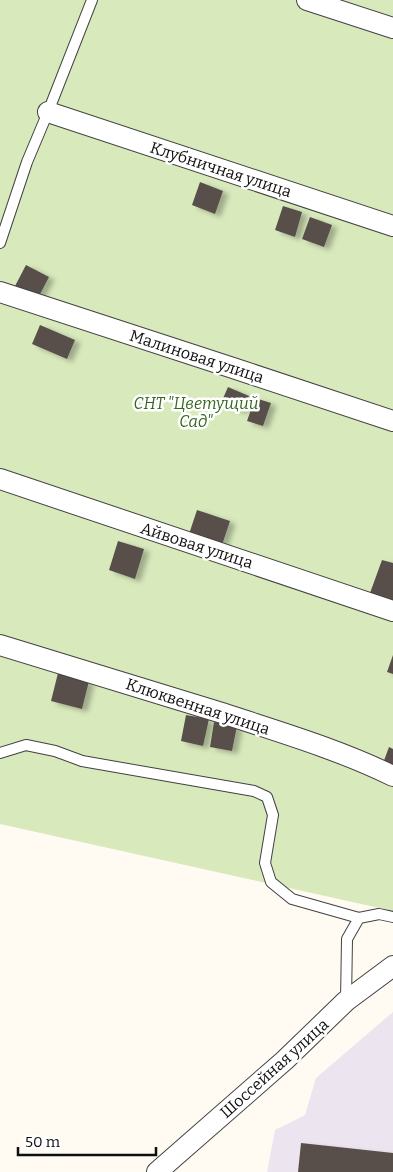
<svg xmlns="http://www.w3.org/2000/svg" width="393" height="1172" viewBox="0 0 393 1172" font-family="Bitter,serif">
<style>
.industrial{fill:#ece4ee}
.green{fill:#d8e9bc}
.building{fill:#584f4c;filter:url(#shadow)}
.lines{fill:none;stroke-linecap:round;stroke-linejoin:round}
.service-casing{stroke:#424242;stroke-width:12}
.minor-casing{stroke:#424242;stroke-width:22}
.service{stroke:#fff;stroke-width:10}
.minor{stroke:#fff;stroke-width:20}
.labels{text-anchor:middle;stroke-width:5;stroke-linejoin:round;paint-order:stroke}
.street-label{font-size:16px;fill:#0f0f0f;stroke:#fff}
.park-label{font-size:16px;font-style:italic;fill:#366720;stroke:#fff}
</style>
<defs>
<filter id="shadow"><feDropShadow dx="5.5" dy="3" stdDeviation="2.5" flood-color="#0004"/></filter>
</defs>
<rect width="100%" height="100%" fill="#fffbf2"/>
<path class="industrial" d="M393,1012V1172H267L275,1130L305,1115L316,1078Z"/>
<path class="green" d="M0,0H393V911L0,824Z"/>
<path class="building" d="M200,182L223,191L215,214L192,205Z
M283,206L302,212L295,237L275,230Z
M310,217L332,225L324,247L302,239Z
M26,265L49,277L37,300L14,288Z
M40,325L75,340L67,359L32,344Z
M228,387L249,396L242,411L221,403Z
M255,398L271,403L263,426L247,421Z
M197,510L230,521L222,545L189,534Z
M118,541L144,549L135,579L109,570Z
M382,560L393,563V602L370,593Z
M393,655V674L387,672Z
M58,673L89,681L82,709L51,701Z
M186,715L209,719L203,746L181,741Z
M214,722L237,726L232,751L210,747Z
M389,747L393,749V771L382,766Z
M301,1143L393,1153V1172H298Z"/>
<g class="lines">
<defs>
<path id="service" d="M0,243L27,162L48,112L92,0
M0,753L26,745L55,751L82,761L254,791L267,797L273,815L265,863L271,882L292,899L359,918
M346,1001L347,939L359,918L379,914L393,917"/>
<path id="minor" d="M307,0L393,28
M48,112L393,226
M0,292L233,368L393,421
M0,479L393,611
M0,645C74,667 148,690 222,713C279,732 338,749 393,776
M157,1172L285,1060L346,1001L393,966"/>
</defs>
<use href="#service" class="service-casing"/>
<use href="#minor" class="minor-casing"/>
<use href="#service" class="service"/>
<use href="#minor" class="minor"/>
</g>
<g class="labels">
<g class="street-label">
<text transform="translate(221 169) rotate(18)" y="6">Клубничная улица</text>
<text transform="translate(197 356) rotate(18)" y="6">Малиновая улица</text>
<text transform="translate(197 545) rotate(18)" y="6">Айвовая улица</text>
<text transform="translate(198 706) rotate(18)" y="6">Клюквенная улица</text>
<text transform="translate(274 1068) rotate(-42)" y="6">Шоссейная улица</text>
</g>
<g class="park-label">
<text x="196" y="409">СНТ "Цветущий<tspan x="196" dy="18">Сад"</tspan></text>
</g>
</g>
<path d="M18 1147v8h138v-8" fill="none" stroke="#0f0f0f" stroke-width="2.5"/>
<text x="25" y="1147" font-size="15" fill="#0f0f0f" stroke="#ffffff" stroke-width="4" paint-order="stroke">50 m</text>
</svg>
